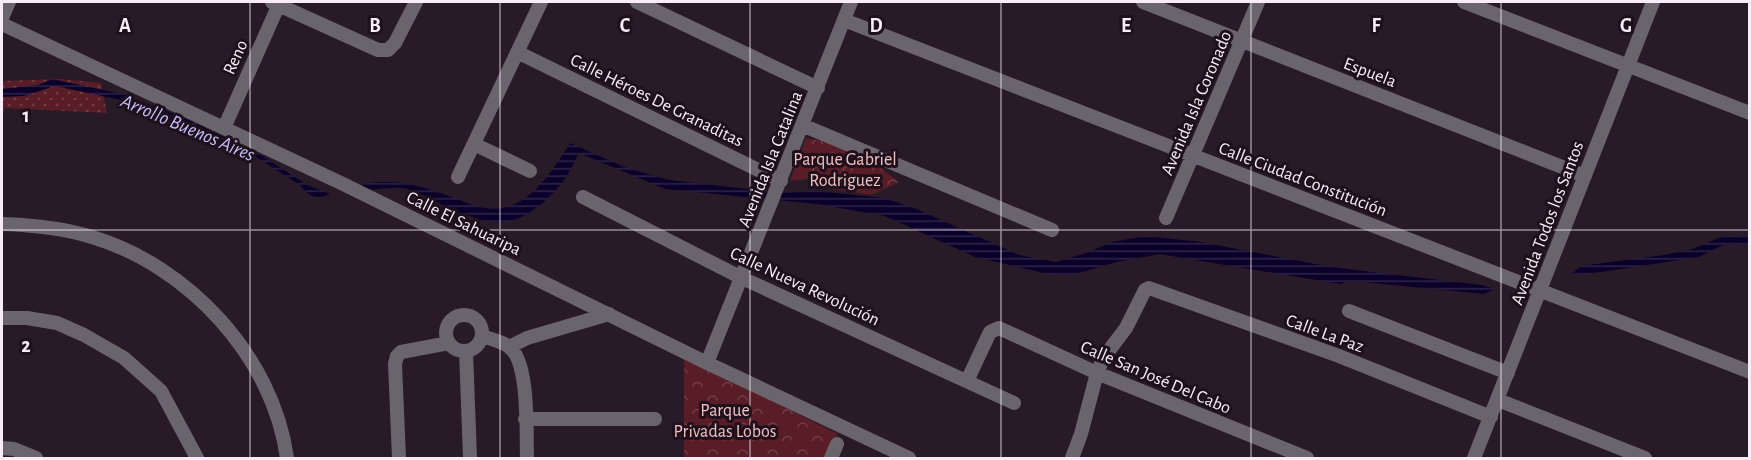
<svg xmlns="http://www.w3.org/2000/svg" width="1751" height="460" viewBox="0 0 1751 460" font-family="'Alegreya Sans',sans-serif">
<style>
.grass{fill:url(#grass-dots)}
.park{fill:url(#park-crowns)}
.water{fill:url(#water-rules)}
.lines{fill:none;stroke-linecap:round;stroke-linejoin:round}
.minor{stroke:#6a656d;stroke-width:14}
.grid{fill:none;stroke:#f8edf6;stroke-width:1.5;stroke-opacity:0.55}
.labels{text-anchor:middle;stroke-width:6;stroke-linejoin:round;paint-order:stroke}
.street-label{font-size:18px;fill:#f8edf6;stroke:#1e111c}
.park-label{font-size:18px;fill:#f2c0c2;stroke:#1e111c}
.water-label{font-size:20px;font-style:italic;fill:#c6c0fe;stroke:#1e111c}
.grid-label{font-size:20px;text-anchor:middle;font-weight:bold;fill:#f8edf6;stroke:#1e111c;stroke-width:6;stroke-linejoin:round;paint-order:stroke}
</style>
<defs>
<pattern id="grass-dots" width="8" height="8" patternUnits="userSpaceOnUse" patternTransform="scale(1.5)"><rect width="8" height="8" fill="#581d26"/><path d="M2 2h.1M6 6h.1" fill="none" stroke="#713e46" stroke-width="1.8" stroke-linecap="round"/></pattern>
<pattern id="park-crowns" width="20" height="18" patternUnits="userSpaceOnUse" patternTransform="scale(1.5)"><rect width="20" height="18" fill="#581d26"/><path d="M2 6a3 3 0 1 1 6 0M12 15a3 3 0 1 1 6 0" fill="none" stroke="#713e46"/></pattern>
<pattern id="water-rules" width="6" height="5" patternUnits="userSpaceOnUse" patternTransform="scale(1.5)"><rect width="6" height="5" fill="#0a0029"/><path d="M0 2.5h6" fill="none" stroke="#2e2649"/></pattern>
</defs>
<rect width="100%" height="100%" fill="#281a26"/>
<path class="grass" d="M60,79L101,83L107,113L5,108L2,113V81Z"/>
<path class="park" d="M806,138L853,147L899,182L871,195L832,189L824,177L790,181Z
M684,357L838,434L827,458H684Z"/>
<path class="water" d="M52,79L122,94L184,118L258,153L307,185L330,194C318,200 308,197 300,185L256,157L182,124L121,100L55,86L24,96L2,97V89L38,85Z
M570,143L624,167L669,180L781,193L815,191L884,198L914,208L1019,255L1056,262L1083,254L1113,242L1145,236L1201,242L1331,267L1481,285L1495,289L1484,294L1352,281L1340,284L1160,254L1117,262L1072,275L1048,274L975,257L885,216L817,204L665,189L579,153C573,164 568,176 560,185C548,200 527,218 507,222C493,225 472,217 458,212C442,206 427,196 411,190C393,184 375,193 357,188C365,182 378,182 388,182C409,182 426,188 446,195C458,199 472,206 485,208C526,215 552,172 570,143Z
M1749,235V244L1723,245L1699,257L1581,275L1573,273L1581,266L1664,255L1693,249L1723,236Z"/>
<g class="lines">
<path class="minor" d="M272,2L378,50H388L395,43L416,2
M637,2L818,88
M1143,2L1585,176
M1464,2L1750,113
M2,18L9,2
M844,20L1750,372
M2,24L341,183L707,363L909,458
M517,52L781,181
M802,125L1052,230
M224,128L280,2
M474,144L530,171
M458,177L541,2
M583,197L742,278L1014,403
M1166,218L1258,2
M2,224C31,225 63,228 92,237C189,266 273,357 287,458
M1349,311L1508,373
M446 333a18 18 0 1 1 36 0a18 18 0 1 1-36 0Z
M2,318H27L57,323L84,335L124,358L161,391L197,458
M482,336C490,339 501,341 508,346C530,360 526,433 527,458
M509,347L527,338L609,314
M466,351L470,458
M707,363L851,2
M967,381L990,332L999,328L1097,373L1307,458
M1498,400L1645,458
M525,419H655
M2,448L14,449L36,458
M399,458L395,364L397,356L401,352L449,343
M831,458L837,444
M1072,458L1081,434L1097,373L1104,357L1126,328L1145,290L1149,288L1339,356L1491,417
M1474,458L1653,2"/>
</g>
<path class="grid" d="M250,2V458M500,2V458M750,2V458M1001,2V458M1251,2V458M1501,2V458M2,230H1750"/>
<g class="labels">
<g class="street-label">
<text transform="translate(235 57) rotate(-66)" y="6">Reno</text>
<text transform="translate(1370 72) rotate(21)" y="6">Espuela</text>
<text transform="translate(657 100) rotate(26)" y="6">Calle Héroes De Granaditas</text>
<text transform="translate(1196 103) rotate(-67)" y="6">Avenida Isla Coronado</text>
<text transform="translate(770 159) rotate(-68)" y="6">Avenida Isla Catalina</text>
<text transform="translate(1303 179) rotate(21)" y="6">Calle Ciudad Constitución</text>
<text transform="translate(464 223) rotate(26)" y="6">Calle El Sahuaripa</text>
<text transform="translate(1547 223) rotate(-69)" y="6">Avenida Todos los Santos</text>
<text transform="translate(805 286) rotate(25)" y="6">Calle Nueva Revolución</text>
<text transform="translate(1325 333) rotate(20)" y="6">Calle La Paz</text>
<text transform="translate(1156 377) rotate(23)" y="6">Calle San José Del Cabo</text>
</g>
<g class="park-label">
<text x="845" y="165">Parque Gabriel<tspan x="845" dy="21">Rodriguez</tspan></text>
<text x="725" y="416">Parque<tspan x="725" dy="21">Privadas Lobos</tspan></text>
</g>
<g class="water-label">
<text transform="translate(188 127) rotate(23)" y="7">Arrollo Buenos Aires</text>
</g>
</g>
<g class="grid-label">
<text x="125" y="32">A</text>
<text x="375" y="32">B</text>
<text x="625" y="32">C</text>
<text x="876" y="32">D</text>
<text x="1126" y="32">E</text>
<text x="1376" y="32">F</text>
<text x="1626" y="32">G</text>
<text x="26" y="122">1</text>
<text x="26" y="352">2</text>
</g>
<rect width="1751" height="460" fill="none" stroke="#f8edf6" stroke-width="6"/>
</svg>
